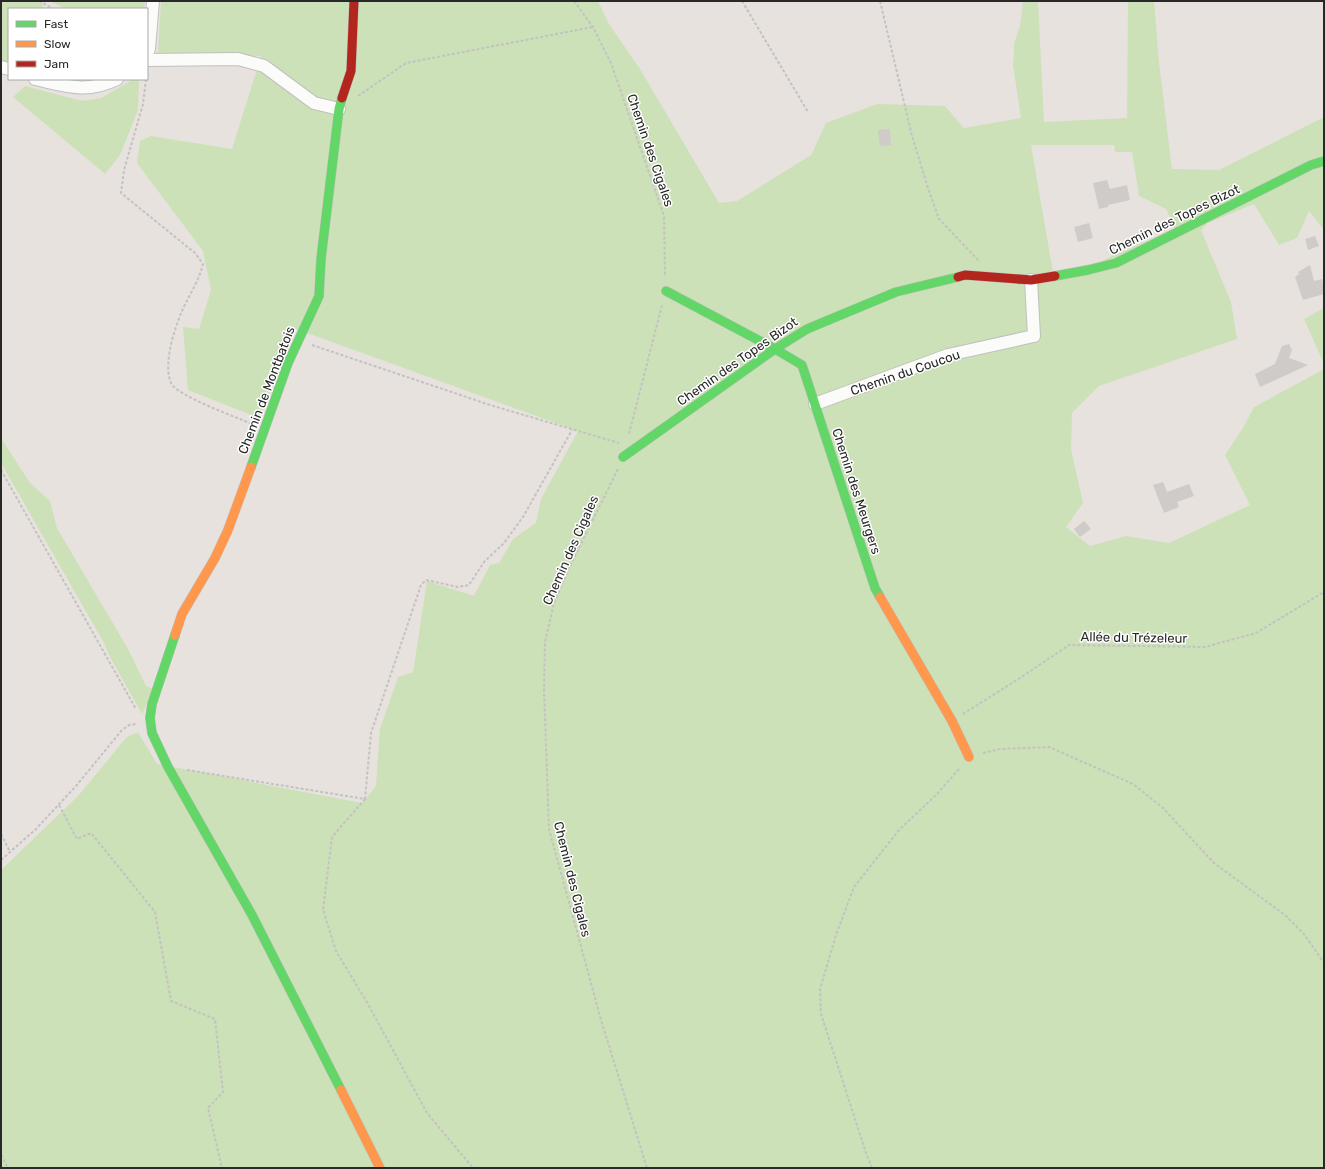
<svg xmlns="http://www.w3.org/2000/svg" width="1325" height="1169" viewBox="0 0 1325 1169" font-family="Rubik,sans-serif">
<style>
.green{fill:#cde1b8;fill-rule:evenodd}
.building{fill:#cecbc8}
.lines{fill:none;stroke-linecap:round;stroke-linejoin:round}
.street-casing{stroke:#c1bfbf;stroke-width:14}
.fast-casing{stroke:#c1bfbf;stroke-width:10}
.slow-casing{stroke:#c1bfbf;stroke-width:10}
.jam-casing{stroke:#c1bfbf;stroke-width:10}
.path{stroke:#c3c2c2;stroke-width:2;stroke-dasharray:3 2;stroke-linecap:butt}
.street{stroke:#fbfbfa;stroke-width:12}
.fast{stroke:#63d668;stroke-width:9}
.slow{stroke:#ff974d;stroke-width:9}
.jam{stroke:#b3261e;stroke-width:9}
.labels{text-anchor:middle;stroke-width:3;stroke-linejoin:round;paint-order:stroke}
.street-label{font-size:13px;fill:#282828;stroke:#fff}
</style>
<rect width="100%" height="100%" fill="#e7e2de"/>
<path class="green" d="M1,1H41L44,9H9V65L1,63Z
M50,1H145L144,9H66Z
M161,1H598L609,24L640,69L719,203L737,201L811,155L826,123L877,104L945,106L964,128L1021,118L1013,65L1014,56V44L1020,26L1023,1H1038L1044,122L1127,118L1128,1H1154L1159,62L1172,169L1219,170L1324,117V230L1309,211L1297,238L1279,245L1254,204L1208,223L1201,230L1231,302L1237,339L1099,386L1072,413L1071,449L1083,503L1066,527L1090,546L1126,536L1169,543L1250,505L1225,455L1243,428L1254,407L1324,369V1168H1V870L78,796L127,737L138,732L157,764L362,803L376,786L380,729L398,677L413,672L427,581L474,596L490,565L499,563L513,539L536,523L541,499L578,431L296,329L259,418L188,390L183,327L199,329L211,290L203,251L137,163L140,141L151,136L232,149L261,56L158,53ZM1031,145H1114L1115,152H1132L1139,196L1166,209L1175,228L1099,262L1053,272Z
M134,79H139L138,110L120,155L105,174L13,97L25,86L82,101L101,98Z
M1324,308V364L1304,319Z
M1,438L30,483L50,501L57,528L128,649L146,686L153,689L142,714L110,657L104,643L1,463Z"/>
<path class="building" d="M890,129L891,145L880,146L878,130Z
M1107,180L1110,189L1127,185L1130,200L1108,205V207L1099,209L1093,183Z
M1089,223L1093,238L1078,242L1074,227Z
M1315,236L1319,246L1308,250L1305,239Z
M1310,265L1314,281L1322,279L1324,287V294L1303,300L1295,277L1299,274L1298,272Z
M1289,344L1292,350L1289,358L1308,365L1260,387L1255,374L1275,364L1282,346Z
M1163,482L1167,492L1189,484L1194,496L1177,502L1179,507L1164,513L1153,485Z
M1084,521L1091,529L1080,537L1074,529Z"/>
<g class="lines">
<defs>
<path id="street" d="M147,54L149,49L153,1
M147,60L238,59L264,66L314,103L339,109
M1,67L9,69
M35,79C67,86 86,94 117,79
M815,404L948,355L1034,336L1031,280"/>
<path id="fast" d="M1055,276L1088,270L1116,263L1311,165L1324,161
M666,291L775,349L802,365L875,588L880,597
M623,457L775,349L807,329L896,292L958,277
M251,467L288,363L319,296L321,259L339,109L342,98
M175,635L152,704L150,718L152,733L168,767L252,915L341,1090"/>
<path id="slow" d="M880,597L952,721L969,757
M175,635L182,614L215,558L228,530L251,467
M341,1090L380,1168"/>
<path id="jam" d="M342,98L351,71L354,1
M958,277L965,275L1031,280L1055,276"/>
</defs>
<use href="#street" class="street-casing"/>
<use href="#fast" class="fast-casing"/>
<use href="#slow" class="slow-casing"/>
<use href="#jam" class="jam-casing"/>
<path class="path" d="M39,1L53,9
M574,1L593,27L611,63L664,216L665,277
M742,1L808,112
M880,1L912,136L929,191L939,219L980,262
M146,79L143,104L124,170L121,193L195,253L203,264C199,281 189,295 182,311C174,330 163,364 171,383C177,396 236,417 252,424
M358,96L406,63L593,27
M312,345L490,405L619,443
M629,434L662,305
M618,469L570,566L554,603L545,642L544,690L549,829L601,1020L647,1168
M1,470L136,709
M963,714L1020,678L1069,645L1205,647L1256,633L1324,592
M983,753L1000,749L1049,747L1133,784L1163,808L1214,863L1285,915L1304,934L1324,963
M187,770L365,799L371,733L421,585L426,580L458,587L469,585L484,562L504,543L523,517L572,430
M365,799L332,837L323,910L336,951L368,1004L427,1113L473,1168
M59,805L77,839L91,833L155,912L171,1001L215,1019L223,1092L208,1108L222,1168
M1,834L10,852
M1,860L36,829L76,786L122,730L129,725L137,724
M1,1155L8,1168
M872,1168L866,1153L821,1014L820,989L836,935L854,887L899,830L936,795L960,768"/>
<use href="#street" class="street"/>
<use href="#fast" class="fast"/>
<use href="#slow" class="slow"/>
<use href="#jam" class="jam"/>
</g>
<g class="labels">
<g class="street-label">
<text transform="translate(651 150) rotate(71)" y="5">Chemin des Cigales</text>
<text transform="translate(1174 219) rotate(-26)" y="5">Chemin des Topes Bizot</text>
<text transform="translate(737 361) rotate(-35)" y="5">Chemin des Topes Bizot</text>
<text transform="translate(905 372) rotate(-19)" y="5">Chemin du Coucou</text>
<text transform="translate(266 390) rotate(-69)" y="5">Chemin de Montbatois</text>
<text transform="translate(857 491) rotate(72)" y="5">Chemin des Meurgers</text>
<text transform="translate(570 550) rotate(-66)" y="5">Chemin des Cigales</text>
<text transform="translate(1134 637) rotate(1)" y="5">Allée du Trézeleur</text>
<text transform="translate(573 879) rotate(76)" y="5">Chemin des Cigales</text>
</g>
</g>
<rect width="1325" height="1169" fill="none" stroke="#282828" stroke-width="4"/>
<rect x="8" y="8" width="140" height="72" fill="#ffffff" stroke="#a9a9a9"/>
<rect x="16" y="21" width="20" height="6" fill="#63d668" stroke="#a9a9a9"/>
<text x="44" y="28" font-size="12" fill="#282828">Fast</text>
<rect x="16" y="41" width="20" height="6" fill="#ff974d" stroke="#a9a9a9"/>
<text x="44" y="48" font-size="12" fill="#282828">Slow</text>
<rect x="16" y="61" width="20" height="6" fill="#b3261e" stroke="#a9a9a9"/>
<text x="44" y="68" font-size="12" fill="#282828">Jam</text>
</svg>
